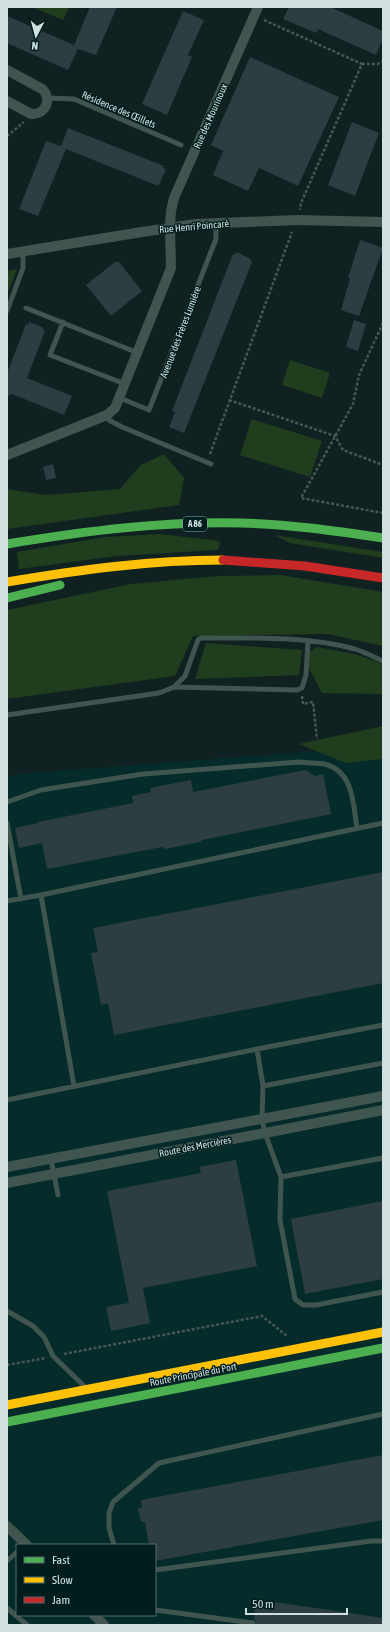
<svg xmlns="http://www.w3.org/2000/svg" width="390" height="1632" viewBox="0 0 390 1632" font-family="'Asap Condensed',sans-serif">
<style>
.built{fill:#052c2b;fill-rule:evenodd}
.green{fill:#203e1e}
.building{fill:#2c3e41}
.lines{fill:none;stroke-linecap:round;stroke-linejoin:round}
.path{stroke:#475854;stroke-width:2.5;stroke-dasharray:3 2;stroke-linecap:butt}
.lane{stroke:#40554f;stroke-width:5}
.street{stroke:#40554f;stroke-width:10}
.fast{stroke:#4caf50;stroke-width:9}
.slow{stroke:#ffc107;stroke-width:9}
.jam{stroke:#c62828;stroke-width:9}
.labels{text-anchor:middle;stroke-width:3;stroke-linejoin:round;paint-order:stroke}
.shield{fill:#011d1d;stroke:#92a6a6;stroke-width:1}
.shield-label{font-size:9px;font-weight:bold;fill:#d0e0e0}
.street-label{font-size:10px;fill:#d0e0e0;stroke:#011d1d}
</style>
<rect width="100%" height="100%" fill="#102121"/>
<path class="built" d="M383,746V1625H7V777L18,774ZM17,1545H155V1615H17Z"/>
<path class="green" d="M32,7H69L63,20Z
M17,269L7,295V271Z
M290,360L330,373L322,398L282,385Z
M252,419L322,441L310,477L240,455Z
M164,454L184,478L179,505L7,529V489L45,495L120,489L141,465Z
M160,534L220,541L218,550L117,556L19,569L17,552L105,537Z
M274,535L383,552V558L290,543Z
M280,575L383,592V646L328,634L193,636L175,676L7,699V610L131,584L218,576Z
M206,643L302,650L299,675L195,679Z
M317,647L355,654L383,664V694L322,693L309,668V652Z
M383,726V759L346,763L299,744Z"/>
<path class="building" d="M90,7H117L96,55L78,49L68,70L7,43V16L74,45Z
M289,7H330L383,31V38L376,55L318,29L316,33L283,19Z
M183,11L204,20L188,55L192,57L167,115L142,104Z
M250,57L339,97L298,186L259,168L248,191L213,175L223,151L211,145Z
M352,122L379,133L355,196L328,185Z
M68,128L164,166L163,168L166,169L159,185H156L66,149L38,216L19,209L46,141L61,146Z
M360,240L383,248L359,316L341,310L350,279L348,278Z
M236,252L251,259L250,261L252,262L184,433L169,427L175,412L172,411L233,254L235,255Z
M115,262H119L142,291L111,316L86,285Z
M354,320L366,324L358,351L346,347Z
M29,322L44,328L43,331H45L27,378L72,396L64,415L12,394L7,396V373L26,324L28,325Z
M53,464L56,478L46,480L43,467Z
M306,770L315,776L323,774L331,814L202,840L200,842L165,849L162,847L47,869L42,843L19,848L15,828L38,823V822L133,803L132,796L151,792L150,788L191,780L193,792Z
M383,872V983L114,1035L108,1003L101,1005L91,953L98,952L93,928Z
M236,1160L257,1266L143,1288L150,1323L111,1331L106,1307L129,1303L107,1191L201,1173L199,1167Z
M383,1201V1279L305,1294L291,1219Z
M383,1455V1520L155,1561V1545H149L145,1522H141L138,1508H142L141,1500Z
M275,1602L383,1618V1625H256V1621L254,1619L255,1607L274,1610Z"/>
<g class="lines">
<path class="path" d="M264,20L362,64L301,203L300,210
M362,64H378L383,61
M7,136L24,122
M383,323L359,375L353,404L301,498L383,513
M229,400L335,436L343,450L383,465
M210,454L292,232
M302,696L303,704L313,702L317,739
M64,1354L262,1316L287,1336
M7,1365L46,1358"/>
<path class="lane" d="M47,98L74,99L181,145
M26,308L138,353
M7,311L23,268V252
M63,322L50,355L125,384
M120,398L149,410L216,239V223
M107,415L109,420L122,427L211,464
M174,687L297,690L302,688L306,675L308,642
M7,715L159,693L174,687L185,676L198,640L201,638C251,638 307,636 355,649C364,652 374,657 383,661
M7,802L41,790L143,774L299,762C307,763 316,763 324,764C354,771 353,804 357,828
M7,823L21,899
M41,895L74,1086
M7,901L41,895L383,823
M257,1049L263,1086
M7,1100L257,1049L383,1025
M383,1158L281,1177L280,1220L295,1299L303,1305H316L383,1292
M51,1159L58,1195
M281,1177L265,1133L262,1119L263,1086L383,1063
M7,1311L33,1326L44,1337L53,1356L85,1387
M114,1545L109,1528V1513L113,1502L159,1463L383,1414
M7,1561L17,1552
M155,1570L371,1541H383
M7,1608L27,1625
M155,1610L253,1623"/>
<path class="street" d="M7,70L42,89C53,99 45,115 31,114L7,101
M7,254L142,232L196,224L297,220L383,222
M7,455L107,415L115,408L171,268L170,227L171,211L174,198L258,7
M7,1167L383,1096
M7,1183L383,1110
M7,1526L27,1545
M94,1615L104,1625"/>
<path class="fast" d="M7,544C85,531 163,521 242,523C289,524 336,531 383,538
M7,598L60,585
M7,1422L383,1348"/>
<path class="slow" d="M7,582C79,570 150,560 223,560
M7,1405L383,1332"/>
<path class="jam" d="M223,560L305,566L383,578"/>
</g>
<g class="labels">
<rect class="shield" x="183" y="517" width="24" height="14" rx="3"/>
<g class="shield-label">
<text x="195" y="527">A 86</text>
</g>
<g class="street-label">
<text transform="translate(119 109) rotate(23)" y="4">Résidence des Œillets</text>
<text transform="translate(210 116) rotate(-66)" y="4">Rue des Mourinoux</text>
<text transform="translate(194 226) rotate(-5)" y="4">Rue Henri Poincaré</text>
<text transform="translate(180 332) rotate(-69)" y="4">Avenue des Frères Lumière</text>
<text transform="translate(195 1146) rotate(-11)" y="4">Route des Mercières</text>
<text transform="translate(193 1374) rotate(-11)" y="4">Route Principale du Port</text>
</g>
</g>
<rect width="390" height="1632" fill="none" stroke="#d0e0e0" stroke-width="16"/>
<rect x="16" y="1544" width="140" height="72" fill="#011d1d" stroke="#546b6b"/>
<rect x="24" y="1557" width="20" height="6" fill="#4caf50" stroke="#546b6b"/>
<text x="52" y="1564" font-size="12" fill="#d0e0e0">Fast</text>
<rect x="24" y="1577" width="20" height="6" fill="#ffc107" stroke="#546b6b"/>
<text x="52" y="1584" font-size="12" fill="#d0e0e0">Slow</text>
<rect x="24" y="1597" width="20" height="6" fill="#c62828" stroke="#546b6b"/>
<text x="52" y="1604" font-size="12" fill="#d0e0e0">Jam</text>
<g transform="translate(36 36) rotate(186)" stroke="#011d1d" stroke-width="3" paint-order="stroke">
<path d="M0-3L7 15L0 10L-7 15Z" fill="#d0e0e0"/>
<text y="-6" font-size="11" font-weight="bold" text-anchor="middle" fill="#d0e0e0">N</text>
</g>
<path d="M246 1608v6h101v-6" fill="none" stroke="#d0e0e0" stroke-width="2"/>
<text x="252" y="1608" font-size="12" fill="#d0e0e0" stroke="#011d1d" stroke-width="3" paint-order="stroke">50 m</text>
</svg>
